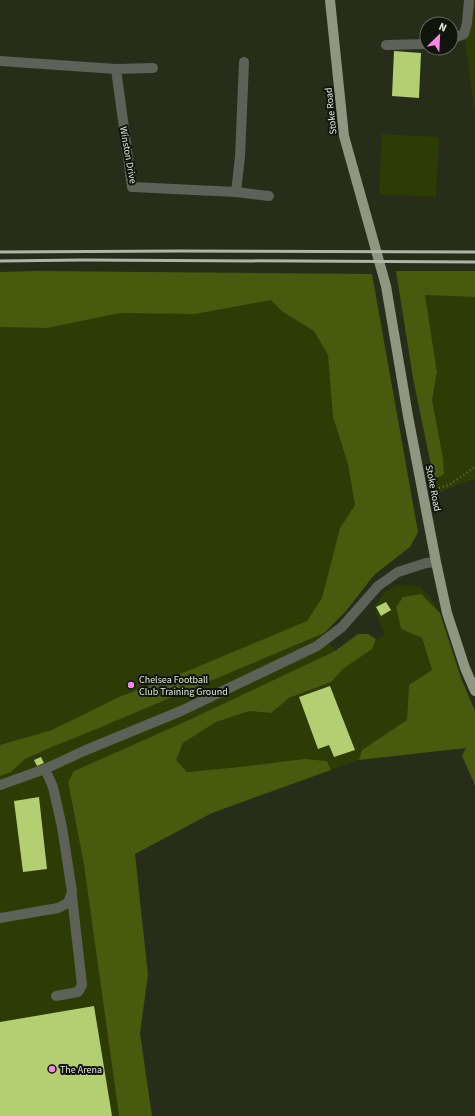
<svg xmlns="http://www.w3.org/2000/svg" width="475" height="1116" viewBox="0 0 475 1116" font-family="'Source Sans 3',sans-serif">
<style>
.green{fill:#2d3b04}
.forest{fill:#475a0e}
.building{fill:#b3cf72}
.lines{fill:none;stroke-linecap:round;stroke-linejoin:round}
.path{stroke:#666b5a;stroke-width:2.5;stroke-dasharray:1 3;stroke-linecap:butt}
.minor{stroke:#5d6157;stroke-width:10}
.major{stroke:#8f9782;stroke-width:10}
.rail{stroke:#b0b6a7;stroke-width:3}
.poi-dot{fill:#f987e8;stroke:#11140b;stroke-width:1.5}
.labels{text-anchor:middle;stroke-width:4;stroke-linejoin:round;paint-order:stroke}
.street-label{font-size:10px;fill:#e3e8db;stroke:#11140b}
.poi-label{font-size:10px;fill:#e3e8db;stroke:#11140b;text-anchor:start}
</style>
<rect width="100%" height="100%" fill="#272d19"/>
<path class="green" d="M471,0H475V115L464,34Z
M382,134L439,137L436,197L379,194Z
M37,271L372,274L418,532L410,547L374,575L346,611L324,633L335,651L191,719L74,771L68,782L84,865L119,1116H0V272Z
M425,295L475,297V479L455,486L435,495L434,480L444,474L443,458L432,400L437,372Z
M406,585L421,587L433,601L440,613L421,594L403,597L396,607L401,629L422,638L432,671L409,685L407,720L362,750L359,760L331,770L327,761L187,772L176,760L183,743L216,722L250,711L271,713L289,698L331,682L343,669L372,649L376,639L385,636L374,607L385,592L395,586Z"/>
<path class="forest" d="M37,271L372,274L418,532L410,547L374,575L346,611L324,633L87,733L54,746L25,759L11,772L0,776V745L52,730L119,697L190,670L307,621L322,598L340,528L355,505L348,464L333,417L328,355L314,331L283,312L271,300L195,314L120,313L47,328L0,327V272Z
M396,271H475V297L425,295L437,372L432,400L443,458L444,474L434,480L413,378Z
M421,594L440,613L461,678L475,711V785L462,756L466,748L359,760L362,750L407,720L409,685L432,670L422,638L401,629L396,607L403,597Z
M358,634H368L376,639L372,649L343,669L331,682L289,698L271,713L250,711L216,722L183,743L176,760L187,772L240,767L304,759L327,761L331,770L212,813L135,854L148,975L140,1033L152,1116H119L84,865L68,782L74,771L191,719L335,651Z"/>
<path class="building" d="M394,51L421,53L419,98L392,96Z
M386,602L391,610L381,616L376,607Z
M330,686L355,750L334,757L329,745L318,749L299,697Z
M41,757L44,763L37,766L34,760Z
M39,797L47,869L23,872L14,801Z
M94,1006L112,1116H0V1022Z"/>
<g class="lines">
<path class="path" d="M435,489L449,485L475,467"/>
<path class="minor" d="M451,39L464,34L467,23L469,0
M386,45L427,44
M0,61L116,69L153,68
M116,69L132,187L236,192L269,196
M236,192L240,157L244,62
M0,785L45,769L86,750L181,711L317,646L342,627L378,586L398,572L426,563L436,562
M0,918L58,908L68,903L72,892L62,827L53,787L45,769
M56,996L78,992L82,985L72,896"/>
<path class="major" d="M330,0L344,136L386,286L408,416L436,562L447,613L465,668L475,691"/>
<path class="rail" d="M0,252L178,251L475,252
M0,261L83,260L475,262"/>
</g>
<g class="poi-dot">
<circle cx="131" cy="685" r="4"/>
<circle cx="52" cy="1069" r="4"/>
</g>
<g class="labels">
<g class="street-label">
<text transform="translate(330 111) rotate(-96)" y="4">Stoke Road</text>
<text transform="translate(129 155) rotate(80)" y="4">Winston Drive</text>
<text transform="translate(434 488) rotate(79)" y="4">Stoke Road</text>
</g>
<g class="poi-label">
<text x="139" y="683">Chelsea Football<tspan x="139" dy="12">Club Training Ground</tspan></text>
<text x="60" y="1073">The Arena</text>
</g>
</g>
<g transform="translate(439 36) rotate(24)"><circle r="19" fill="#11140b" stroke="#65695e"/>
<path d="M0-3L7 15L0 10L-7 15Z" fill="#f987e8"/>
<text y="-6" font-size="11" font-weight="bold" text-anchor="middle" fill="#e3e8db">N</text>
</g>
</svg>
